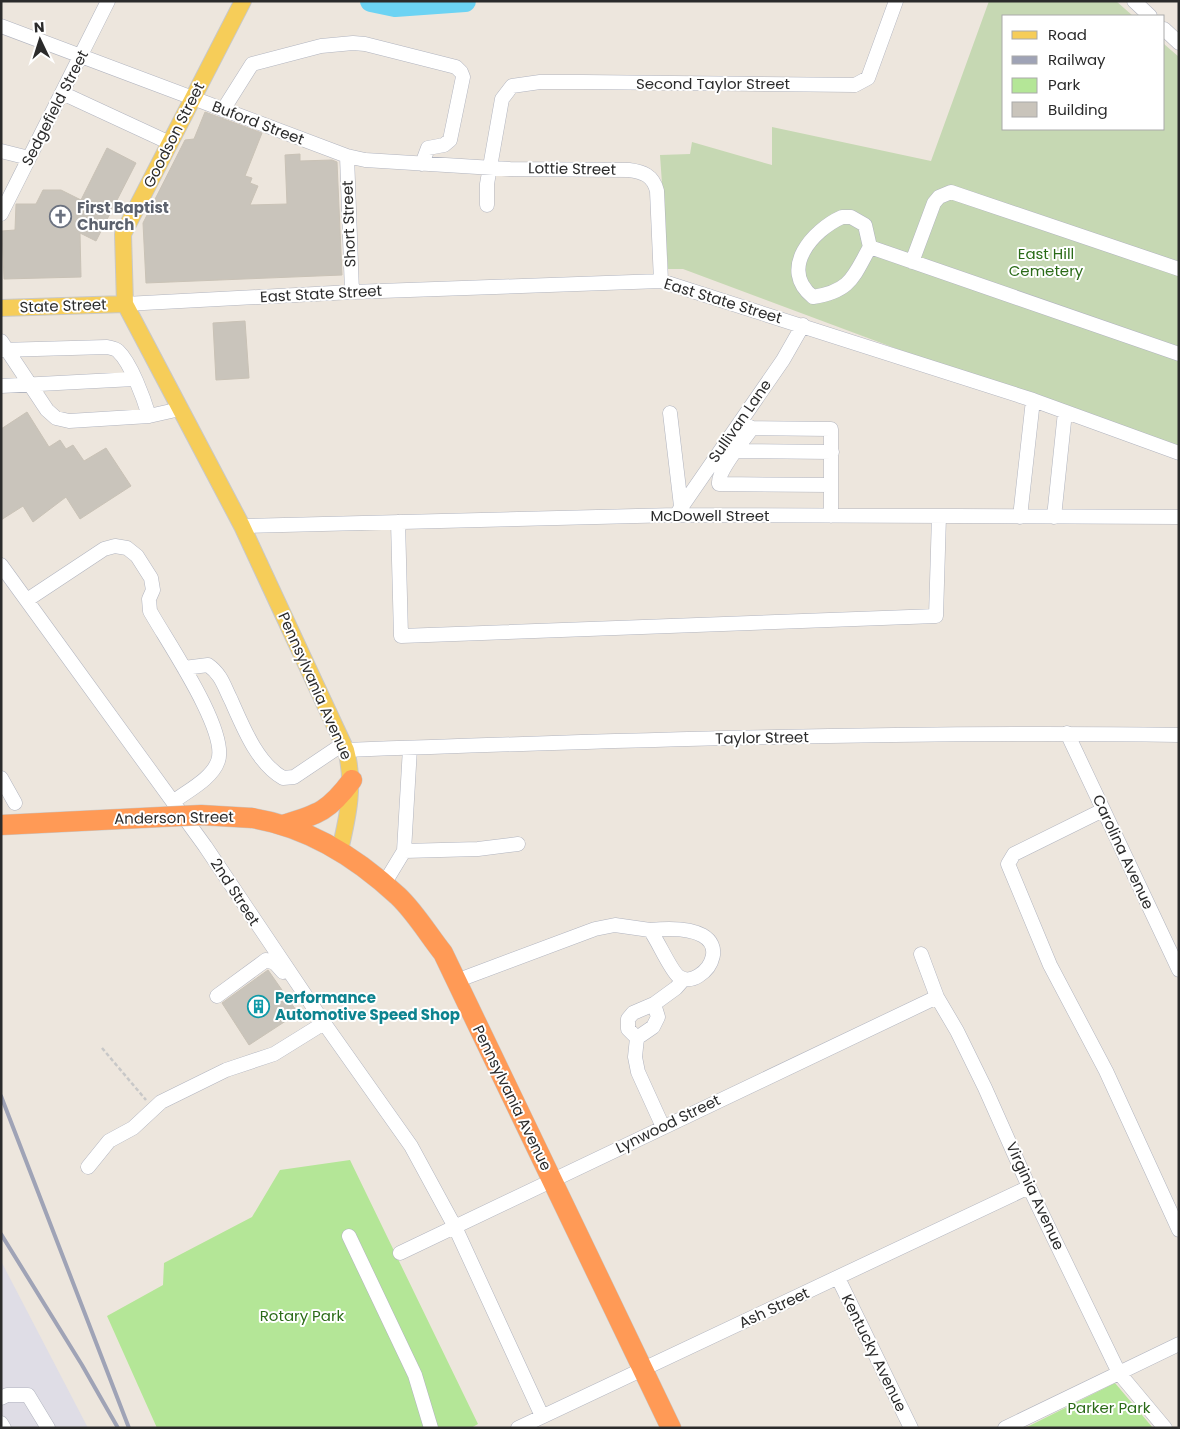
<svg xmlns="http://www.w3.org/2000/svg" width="1180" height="1429" viewBox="0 0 1180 1429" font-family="Poppins,sans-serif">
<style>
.industrial{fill:#dfdde6}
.green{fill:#b4e697}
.cemetery{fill:#c6d8b3}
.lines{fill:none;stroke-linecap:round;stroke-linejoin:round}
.river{stroke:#6cd3f3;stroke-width:22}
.building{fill:#c9c4bb;stroke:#c9c2b6}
.minor-casing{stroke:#b1b4bf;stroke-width:15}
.major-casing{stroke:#c8c8c8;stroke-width:18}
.highway-casing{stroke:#c8c8c8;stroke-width:21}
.path{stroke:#c8c8c8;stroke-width:2.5;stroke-dasharray:4 2.5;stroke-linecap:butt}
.minor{stroke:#fff;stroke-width:14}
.major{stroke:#f6cd59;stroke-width:16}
.highway{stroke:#ff9a56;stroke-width:20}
.rail{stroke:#9fa3b6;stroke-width:4}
.highway-bridge-casing{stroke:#c8c8c8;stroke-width:21;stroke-linecap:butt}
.highway-bridge{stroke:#ff9a56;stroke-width:20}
.labels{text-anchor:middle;stroke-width:4;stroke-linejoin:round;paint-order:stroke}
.street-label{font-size:15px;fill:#2b2b2b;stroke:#fff}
.worship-label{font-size:15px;font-weight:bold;fill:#5b616d;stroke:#fff;text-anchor:start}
.park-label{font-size:15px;fill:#2b6b18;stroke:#fff}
.culture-label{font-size:15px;font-weight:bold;fill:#0d838f;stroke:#fff;text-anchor:start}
</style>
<rect width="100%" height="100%" fill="#ede6dd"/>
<path class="industrial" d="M1,1261L88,1428H1Z"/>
<path class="green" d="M350,1160L478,1424L471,1428H157L107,1316L163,1285L164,1263L252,1217L280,1170Z
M1115,1383L1153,1428H1025Z"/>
<path class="cemetery" d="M989,1H1116L1133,16H1004V129H1164V44L1179,57V454L683,269H668L660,155L690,154L692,142L772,165V127L931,161Z"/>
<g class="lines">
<path class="river" d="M371,1L395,6L465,1"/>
</g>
<path class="building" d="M205,112L262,133L245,176L252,178L250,183L258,186L250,205L287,204L285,155L300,154V161L332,160L337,162L342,275L146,283L143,223L185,140L194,139Z
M107,148L136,163L96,241L80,233L81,277L4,279L2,231L15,230L16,204H36L43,190H61L81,200Z
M245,321L249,378L216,380L213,323Z
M27,412L49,447L60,440L66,449L73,445L84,461L106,448L131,486L80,519L66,497L33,522L23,506L1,520V429Z
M268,970L298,1013L249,1045L222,1003Z"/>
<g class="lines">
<defs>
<path id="minor" d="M1134,1L1150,16
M1,26L347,156L365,160L510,169L629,170C643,172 653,175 657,191L661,281
M1164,29L1179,43
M62,93L170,143
M223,110L252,64L321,46L353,43L365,44L456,67L461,72L463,77L450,140L444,145L428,148L422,164
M1,151L29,158
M347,156L352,292
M487,205V184L502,99L512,86L540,82H583L855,85L868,78L896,1
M1,214L108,1
M842,217H851L865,225L870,247C853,277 851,291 813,297C778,269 813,230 842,217Z
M870,247L1179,354
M912,262L934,203L939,197L951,192L1179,269
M125,304L352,292L661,281L1033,400L1179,453
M1,341L47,410L56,418L69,421L149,416L180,409
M1,350L107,347C111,348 115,348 118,351C131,363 144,399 149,416
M1,386L134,379
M670,413L681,506
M740,422L752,428L831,429V516
M752,428C744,440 717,471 719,484L831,485
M735,451L832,452
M676,515L783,360L803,325
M1020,517L1033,400
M1054,517L1065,412
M398,522L401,636L936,616L939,516
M242,526L676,515L1179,517
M1,565L205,846L324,1023L411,1146L455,1227L542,1416
M27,600L104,549L115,546L127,548L137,556L151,578L153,590L149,599L150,611C166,640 229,731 218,761C212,779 187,791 173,802
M184,668L208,665C221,674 224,686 231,700C243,727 257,763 283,778L294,777L343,744
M1067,733L1179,970
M346,750C624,740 901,731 1179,735
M1,778L15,803
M1103,810L1014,854L1008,864L1050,965L1106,1071L1179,1230
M404,851L478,849L518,844
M384,884L404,851L410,748
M921,954L937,997L957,1031L985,1088L1029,1187L1119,1373L1165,1428
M456,981L595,929L615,925L650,930C658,941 670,969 678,976C702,996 756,919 650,930
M217,996L266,960L275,963L283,972
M654,1004L676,988L683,980
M637,1038L628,1029V1019L633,1013L654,1004L658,1017L653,1027L637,1038L635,1057L638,1072L663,1127
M88,1167L109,1141L133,1128L161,1102L226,1070L274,1054L324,1023
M349,1236L415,1375L431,1428
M400,1253L937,997
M838,1278L911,1428
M1,1398L7,1395H28L48,1428
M1,1423L4,1428
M518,1428L1029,1187
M1005,1428L1179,1344"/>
<path id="major" d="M243,1L123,234L125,304L242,526L346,750C355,784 348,816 340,850
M1,308L125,304"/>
<path id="highway" d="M252,818C308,827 356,857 398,896C415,912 428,934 443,953L671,1428
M283,825C319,814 329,811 352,780"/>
</defs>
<use href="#minor" class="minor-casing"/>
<use href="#major" class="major-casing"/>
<use href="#highway" class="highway-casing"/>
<path class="path" d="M102,1048L146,1100"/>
<use href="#minor" class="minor"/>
<use href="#major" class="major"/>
<use href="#highway" class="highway"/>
<path class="rail" d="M1,1096L129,1428
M1,1234L82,1365L118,1428"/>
<defs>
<path id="highway-bridge" d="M1,825L201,815L252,818"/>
</defs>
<use href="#highway-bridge" class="highway-bridge-casing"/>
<use href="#highway-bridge" class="highway-bridge"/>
</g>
<defs>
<symbol id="church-ring" viewBox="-11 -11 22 22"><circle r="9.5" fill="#fff" stroke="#6b7280" stroke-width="1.5"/><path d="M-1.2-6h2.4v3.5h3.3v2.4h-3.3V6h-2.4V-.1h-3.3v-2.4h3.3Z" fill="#6b7280"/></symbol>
<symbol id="building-ring" viewBox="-11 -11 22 22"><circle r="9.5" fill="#fff" stroke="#0f9aa8" stroke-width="1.5"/><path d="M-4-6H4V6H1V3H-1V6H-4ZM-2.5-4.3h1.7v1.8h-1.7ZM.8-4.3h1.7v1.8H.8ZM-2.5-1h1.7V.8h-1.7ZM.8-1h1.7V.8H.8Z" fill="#0f9aa8"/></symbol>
</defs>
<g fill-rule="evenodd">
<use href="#church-ring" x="48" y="204" width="25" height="25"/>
<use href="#building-ring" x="246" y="994" width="25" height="25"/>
</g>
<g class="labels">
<g class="street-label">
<text x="713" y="89">Second Taylor Street</text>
<text transform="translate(55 108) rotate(-63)" y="5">Sedgefield Street</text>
<text transform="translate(258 123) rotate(21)" y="5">Buford Street</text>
<text transform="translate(174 135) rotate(-63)" y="5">Goodson Street</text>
<text transform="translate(572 169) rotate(1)" y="5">Lottie Street</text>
<text transform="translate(349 224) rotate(-92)" y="5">Short Street</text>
<text transform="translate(321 294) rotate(-3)" y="5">East State Street</text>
<text transform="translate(723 301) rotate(17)" y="5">East State Street</text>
<text transform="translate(63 306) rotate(-2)" y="5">State Street</text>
<text transform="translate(740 421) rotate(-55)" y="5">Sullivan Lane</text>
<text x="710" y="521">McDowell Street</text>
<text transform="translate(315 686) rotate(66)" y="5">Pennsylvania Avenue</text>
<text transform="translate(762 738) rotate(-1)" y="5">Taylor Street</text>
<text transform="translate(174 818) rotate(-1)" y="5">Anderson Street</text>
<text transform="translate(1123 852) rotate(65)" y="5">Carolina Avenue</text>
<text transform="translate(235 892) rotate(57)" y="5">2nd Street</text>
<text transform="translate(512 1098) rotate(64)" y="5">Pennsylvania Avenue</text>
<text transform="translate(668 1124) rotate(-26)" y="5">Lynwood Street</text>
<text transform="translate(1035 1196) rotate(65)" y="5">Virginia Avenue</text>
<text transform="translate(774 1308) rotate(-25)" y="5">Ash Street</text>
<text transform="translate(874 1353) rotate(64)" y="5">Kentucky Avenue</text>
</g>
<g class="worship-label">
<text x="77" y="213">First Baptist<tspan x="77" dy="17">Church</tspan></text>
</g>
<g class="park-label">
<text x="1046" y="259">East Hill<tspan x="1046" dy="17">Cemetery</tspan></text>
<text x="302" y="1321">Rotary Park</text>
<text x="1109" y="1413">Parker Park</text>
</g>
<g class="culture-label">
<text x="275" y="1003">Performance<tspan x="275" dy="17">Automotive Speed Shop</tspan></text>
</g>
</g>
<rect width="1180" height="1429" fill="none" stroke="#2b2b2b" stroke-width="5"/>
<rect x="1002" y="15" width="162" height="115" fill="#ffffff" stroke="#aaaaaa"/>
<rect x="1012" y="31" width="25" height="8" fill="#f6cd59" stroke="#aaaaaa"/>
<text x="1048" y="40" font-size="15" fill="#2b2b2b">Road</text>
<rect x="1012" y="56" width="25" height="8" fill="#9fa3b6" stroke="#aaaaaa"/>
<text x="1048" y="65" font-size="15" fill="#2b2b2b">Railway</text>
<rect x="1012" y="78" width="25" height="15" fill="#b4e697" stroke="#aaaaaa"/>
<text x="1048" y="90" font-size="15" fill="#2b2b2b">Park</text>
<rect x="1012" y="102" width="25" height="15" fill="#c9c4bb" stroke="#aaaaaa"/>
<text x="1048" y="115" font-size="15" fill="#2b2b2b">Building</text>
<g transform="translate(40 40) rotate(356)" stroke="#ffffff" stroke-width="4" paint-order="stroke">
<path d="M0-4L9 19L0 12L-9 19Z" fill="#2b2b2b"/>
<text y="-8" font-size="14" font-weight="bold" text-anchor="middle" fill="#2b2b2b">N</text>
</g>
</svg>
